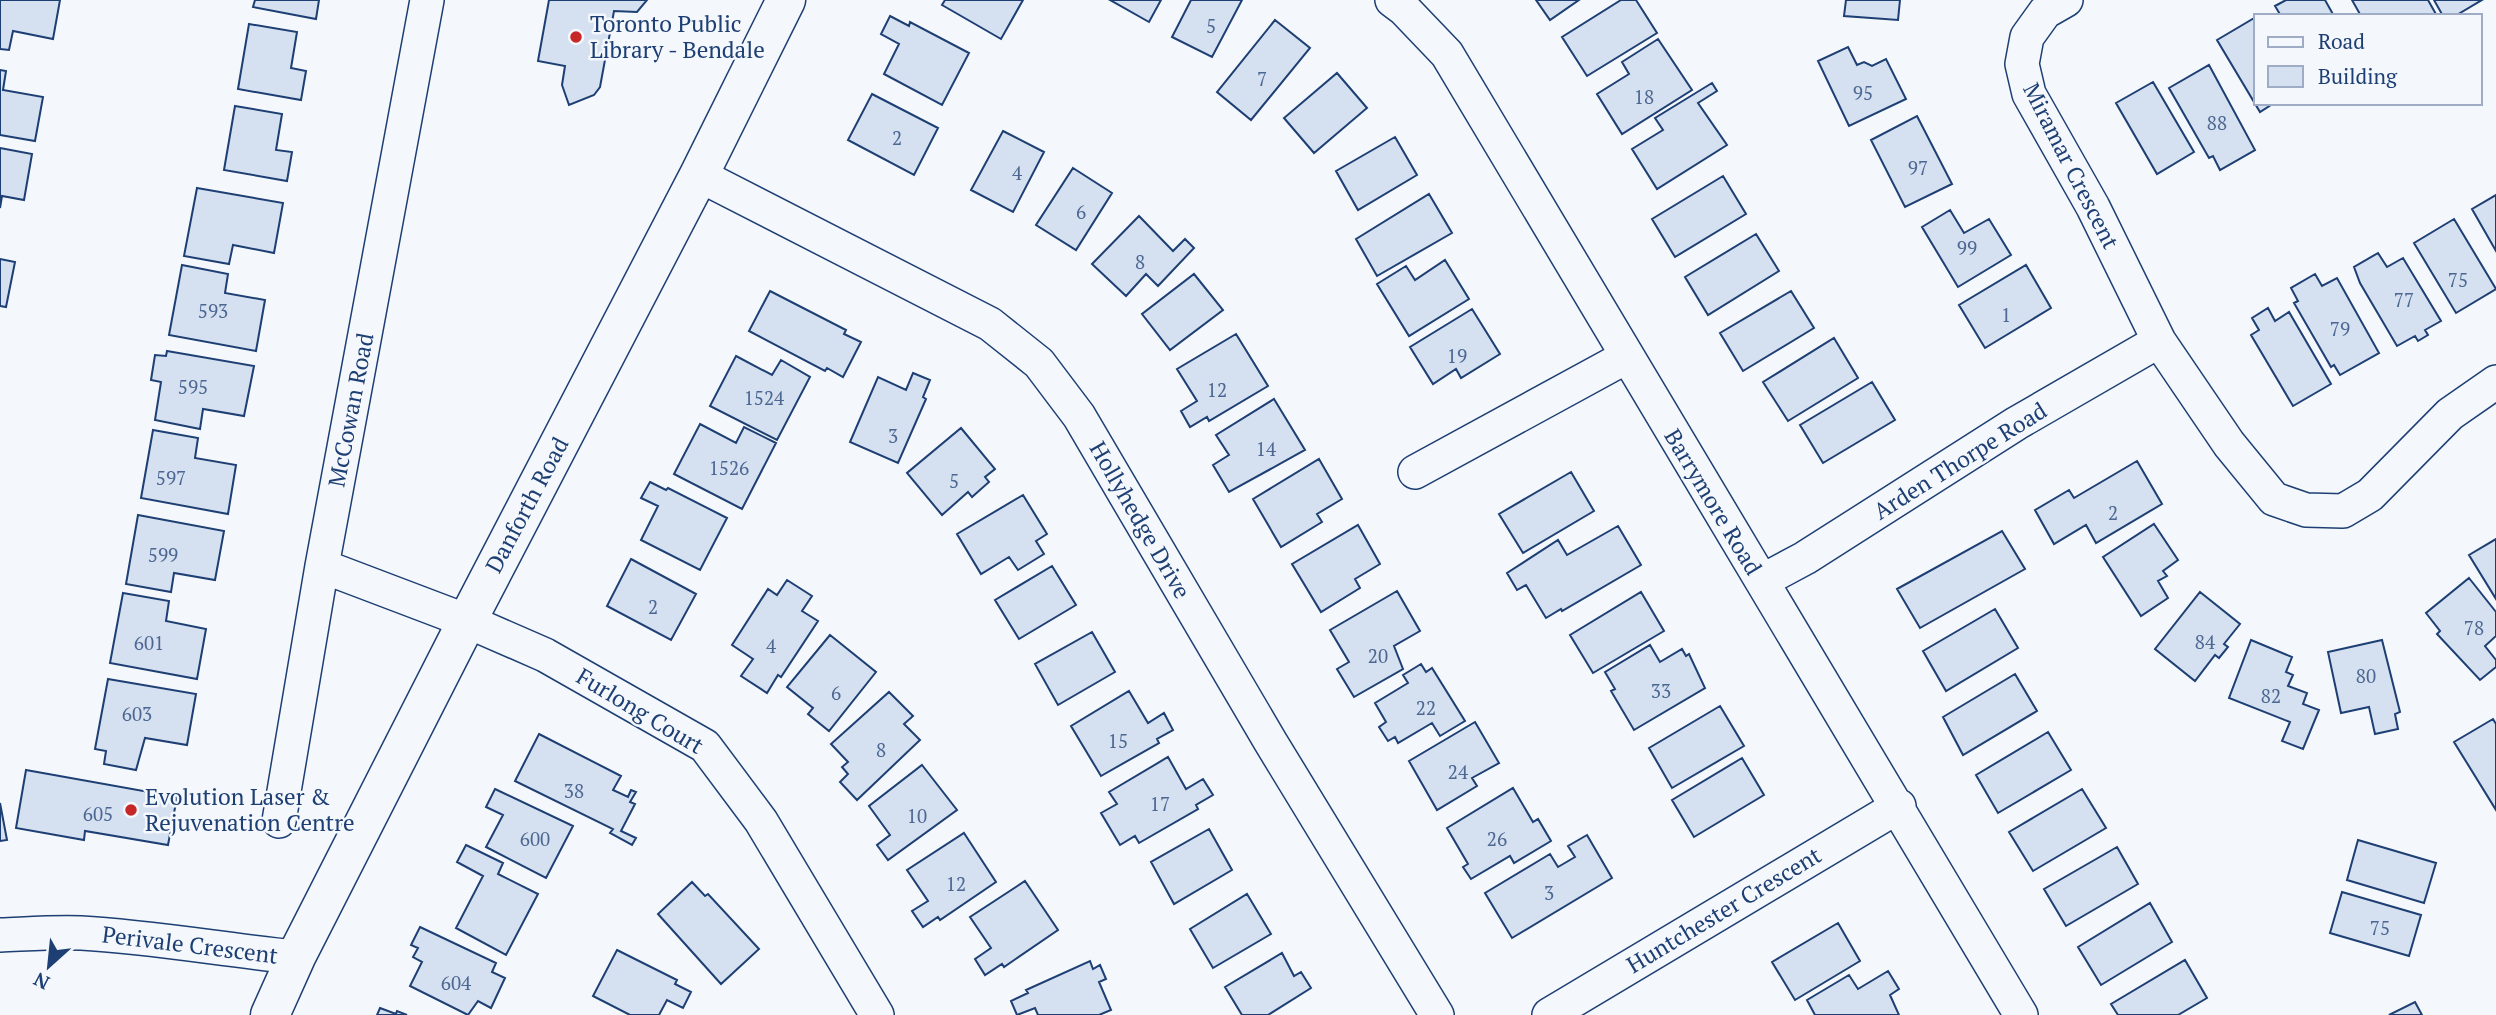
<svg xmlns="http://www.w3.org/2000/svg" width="2496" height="1015" viewBox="0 0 2496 1015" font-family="'PT Serif',serif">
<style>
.building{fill:#d5e0f0;stroke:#1d3f73;stroke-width:2}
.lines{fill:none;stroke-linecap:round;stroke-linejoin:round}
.street-casing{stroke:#1d3f73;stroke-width:36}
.secondary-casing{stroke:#1d3f73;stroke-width:41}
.street{stroke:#f4f7fb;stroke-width:33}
.secondary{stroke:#f4f7fb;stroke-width:38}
.poi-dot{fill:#c62828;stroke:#f4f7fb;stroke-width:2.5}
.labels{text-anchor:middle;stroke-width:5;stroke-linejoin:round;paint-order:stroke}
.number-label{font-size:19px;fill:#4b6792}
.poi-label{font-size:23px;fill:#1d3f73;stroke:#f4f7fb;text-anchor:start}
.street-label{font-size:23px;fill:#1d3f73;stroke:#f4f7fb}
</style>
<rect width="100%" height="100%" fill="#f4f7fb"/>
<path class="building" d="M0,0H60L53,39L13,31L9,50L0,49Z
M255,0H319L316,19L253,7Z
M549,0H647L637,12L614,11L600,87L594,95L569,105L562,85L565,66L538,61Z
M945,0H1023L1001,39L942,5Z
M1110,0H1161L1149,22Z
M1191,0H1242L1212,57L1172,37Z
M1536,0H1579L1550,20Z
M1621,0H1636L1657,33L1587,76L1562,37Z
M1846,0H1900L1898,20L1844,16Z
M2286,0H2325L2334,16H2281L2275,6Z
M2352,0H2428L2437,16H2361Z
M2434,0H2482L2455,16H2443Z
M890,16L909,26L910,22L969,53L942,105L884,74L899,44L881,34Z
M2256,17V103H2274L2260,112L2217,40Z
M1275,20L1310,48L1251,120L1217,92Z
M249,24L297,32L291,68L306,71L301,100L238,89Z
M1658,39L1692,90L1622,134L1597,94L1629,74L1622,62Z
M1848,47L1857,65L1864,62L1872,66L1886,59L1906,99L1849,126L1818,61Z
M2209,65L2255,150L2220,170L2213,156L2209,158L2169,88Z
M0,70L6,71L3,90L43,97L35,141L0,135Z
M1337,73L1367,108L1314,153L1284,118Z
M2153,82L2194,152L2157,174L2116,103Z
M1712,83L1717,91L1698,103L1727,145L1657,189L1632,149L1663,130L1655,118Z
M872,94L938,128L914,175L848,140Z
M235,106L282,114L276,150L292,152L287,181L224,170Z
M1917,116L1952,184L1905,207L1871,140Z
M1003,131L1044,152L1013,212L971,190Z
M1395,137L1417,175L1358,210L1336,171Z
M0,148L32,154L24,200L2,196L0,208Z
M1073,168L1112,193L1076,250L1036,225Z
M1723,176L1746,214L1675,257L1652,219Z
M197,188L283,203L274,253L233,245L229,264L184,256Z
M1429,194L1452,233L1377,276L1356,239Z
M2496,195V251L2472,209Z
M1950,210L1964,233L1989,219L2011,255L1958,287L1922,227Z
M1139,216L1173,251L1185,239L1194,248L1158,286L1146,274L1126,296L1092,264Z
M2454,219L2496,289L2456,313L2414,243Z
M1756,234L1779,271L1708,315L1685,277Z
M2378,253L2387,267L2403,258L2441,321L2425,330L2428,335L2418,341L2415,336L2397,346L2360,283L2354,267Z
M0,259L15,262L6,307L0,306Z
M1445,260L1469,299L1409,336L1377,284L1406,266L1415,280Z
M182,265L228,274L225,293L265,300L256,351L169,335Z
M2026,265L2051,308L1985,348L1959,305Z
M1194,274L1223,310L1170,350L1142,314Z
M2315,274L2322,286L2337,278L2379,353L2340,375L2334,365L2331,367L2294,303L2298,301L2291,288Z
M770,291L846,330L844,334L861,342L843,377L827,368L825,371L749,331Z
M1791,291L1814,328L1743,371L1720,333Z
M2268,308L2275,321L2289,312L2331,384L2293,406L2251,335L2259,330L2252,318Z
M1472,309L1500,354L1461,378L1456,369L1433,384L1410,347Z
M1236,334L1268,386L1209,421L1207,417L1190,427L1181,411L1197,401L1177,369Z
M1834,338L1858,378L1788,421L1763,382Z
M167,351L254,366L244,416L203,409L200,429L155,420L161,382L151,380L155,355L166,356Z
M736,356L772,375L781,360L810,377L777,440L710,406Z
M913,373L930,380L923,397L926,399L898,463L850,442L878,377L906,390Z
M1872,382L1895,420L1823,463L1800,425Z
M1274,399L1305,450L1229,492L1213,465L1229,455L1216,435Z
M700,424L736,443L744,427L776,443L742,509L674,474Z
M961,428L995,469L985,477L989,482L972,497L968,492L942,515L907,473Z
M153,430L198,438L195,458L236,465L228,514L141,498Z
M1319,459L1342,499L1317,514L1322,522L1281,547L1253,499Z
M2137,461L2162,504L2096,543L2086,525L2054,544L2035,510L2069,490L2074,498Z
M1571,472L1594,511L1523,553L1499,514Z
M650,482L666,490L668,488L727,518L700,570L641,540L658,506L641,498Z
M1023,495L1047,534L1036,541L1044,554L1018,570L1009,557L981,574L957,534Z
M138,515L224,531L215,580L174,573L171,592L126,584Z
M2154,524L2178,560L2163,571L2167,576L2158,581L2168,598L2141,616L2103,557Z
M1358,525L1380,564L1355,579L1360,588L1321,612L1292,564Z
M1618,526L1641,565L1562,611L1561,609L1546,618L1526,585L1517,590L1507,573L1558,540L1567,555Z
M2002,531L2025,569L1920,628L1897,589Z
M2496,539V599L2469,555Z
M631,559L696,594L671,640L607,606Z
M1052,566L1076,605L1019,639L995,600Z
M2469,578L2496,612V636L2485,646L2496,660V667L2480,680L2437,634L2440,631L2426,613Z
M787,580L812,596L802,611L818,621L781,677L778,675L767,693L741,676L753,659L732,645L768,589L777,595Z
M1397,591L1420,631L1394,646L1403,669L1354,697L1337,669L1349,662L1330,630Z
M1641,592L1664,631L1593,673L1570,635Z
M2200,592L2240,624L2224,644L2228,647L2219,658L2215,655L2195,681L2155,649Z
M123,593L169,601L166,621L206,629L197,679L110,663Z
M1995,609L2018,648L1946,691L1923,651Z
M1092,632L1115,672L1058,705L1035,664Z
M830,635L876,672L829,731L808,714L813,708L787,687Z
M2251,640L2292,657L2286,672L2293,675L2288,686L2307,693L2303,704L2319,710L2303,749L2282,741L2290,722L2229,698Z
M2382,640L2400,712L2395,714L2398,729L2375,734L2369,707L2341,713L2328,652Z
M1650,645L1660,662L1682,649L1686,656L1689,654L1705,688L1634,730L1611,691L1615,689L1605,672Z
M1421,664L1426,672L1432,668L1465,721L1440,736L1432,723L1398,743L1395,737L1388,741L1379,727L1386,722L1375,703L1408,683L1403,675Z
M2015,674L2037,711L1963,755L1943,717Z
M108,679L196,694L187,745L145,738L136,770L104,764L106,751L95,749Z
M1129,691L1148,723L1164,713L1173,730L1157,739L1159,743L1101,776L1071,726Z
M889,692L913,716L904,724L920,740L857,800L840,782L848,774L842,767L848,762L831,744Z
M1720,706L1744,746L1672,788L1649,748Z
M2493,719L2496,724V810L2454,742Z
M1475,722L1499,763L1472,778L1477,786L1437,810L1409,761Z
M2048,732L2071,770L1998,813L1976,775Z
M539,734L621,776L613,790L628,797L631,790L636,792L630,802L635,804L621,831L636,838L632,845L610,833L613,829L515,781Z
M1168,757L1186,789L1203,779L1213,795L1196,805L1198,809L1139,843L1135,836L1120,845L1101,813L1117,804L1109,792Z
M1742,758L1764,795L1694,837L1672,800Z
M922,765L957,810L888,860L877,845L890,835L869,806Z
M26,770L177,797L168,845L85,831L84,840L16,828Z
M1513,788L1533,822L1538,819L1551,841L1514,863L1510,856L1471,879L1463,867L1468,864L1447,828Z
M495,789L573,826L546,878L486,847L503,815L486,807Z
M2082,789L2106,828L2033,871L2009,832Z
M0,803L7,840L0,841Z
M1209,829L1232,870L1174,904L1151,862Z
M964,833L996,882L940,920L938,917L923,927L912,911L928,901L907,870Z
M1587,835L1612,878L1512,938L1485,893L1550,854L1558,867L1575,857L1568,846Z
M2358,840L2436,863L2424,903L2347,880Z
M466,845L503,863L498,874L538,894L506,955L456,928L483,876L457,862Z
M2117,847L2138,884L2066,926L2044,889Z
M1025,881L1058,930L1004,967L1002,964L985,975L975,959L991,948L970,917Z
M692,882L705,896L708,894L759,949L721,984L658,914Z
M2342,892L2421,915L2409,956L2330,933Z
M1247,894L1271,934L1213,968L1190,929Z
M2150,903L2172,942L2101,985L2078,947Z
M1838,923L1860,961L1795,1000L1772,962Z
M420,927L496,963L492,972L505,978L491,1008L478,1001L468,1015L410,986L422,962L413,957L418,948L411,945Z
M617,950L677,980L675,984L691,992L683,1008L667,1000L659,1015H630L593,996Z
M1282,953L1294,976L1301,972L1311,988L1268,1015H1242L1225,987Z
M2185,960L2207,998L2178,1015H2118L2111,1004Z
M1090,961L1093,969L1100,965L1106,979L1099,982L1111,1010L1099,1015H1038L1035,1008L1017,1015L1011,1001L1028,993L1026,990Z
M1888,971L1899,989L1890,995L1899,1015H1815L1807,1000L1849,975L1858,989Z
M2415,1002L2422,1015H2389Z
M380,1008L396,1014L397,1011L407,1015H377Z"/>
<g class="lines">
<defs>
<path id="street" d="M1392,0L1404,9L1447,54L2021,1015
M2066,0L2045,12L2027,37L2022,64L2029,94L2093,207L2159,341L2229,444L2274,499L2306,510L2343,511L2370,495L2450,414L2496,382
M699,175L990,324L1039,363L1079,416L1270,741L1437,1015
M1415,472L1626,357
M322,566L467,621L545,655L705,746L761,821L877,1015
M1762,581L1805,558L2017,423L2159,341
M279,821L322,566L427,0
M0,935C27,934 54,932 81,933C153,937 224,950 296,957
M1549,1015L1899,806"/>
<path id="secondary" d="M270,1015L296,957L467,621L699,175L786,0"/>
</defs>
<use href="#street" class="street-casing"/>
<use href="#secondary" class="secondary-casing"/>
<use href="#street" class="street"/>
<use href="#secondary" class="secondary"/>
</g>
<g class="poi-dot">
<circle cx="576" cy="37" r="7"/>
<circle cx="131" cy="810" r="7"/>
</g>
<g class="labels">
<g class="number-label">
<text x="1211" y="33">5</text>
<text x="1262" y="86">7</text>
<text x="1863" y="100">95</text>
<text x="1644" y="104">18</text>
<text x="2217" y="130">88</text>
<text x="897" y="145">2</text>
<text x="1918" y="175">97</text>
<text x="1017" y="180">4</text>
<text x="1081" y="219">6</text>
<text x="1967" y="255">99</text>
<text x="1140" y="269">8</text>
<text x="2458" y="287">75</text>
<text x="2404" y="307">77</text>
<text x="213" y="318">593</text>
<text x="2006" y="322">1</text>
<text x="2340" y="336">79</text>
<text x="1457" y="363">19</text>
<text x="193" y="394">595</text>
<text x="1217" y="397">12</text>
<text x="764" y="405">1524</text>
<text x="893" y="443">3</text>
<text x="1266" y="456">14</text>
<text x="729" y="475">1526</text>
<text x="171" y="485">597</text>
<text x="954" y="488">5</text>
<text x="2113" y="520">2</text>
<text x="163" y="562">599</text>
<text x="653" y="614">2</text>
<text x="2474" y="635">78</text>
<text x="2205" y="649">84</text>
<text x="149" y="650">601</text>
<text x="771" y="653">4</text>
<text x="1378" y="663">20</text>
<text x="2366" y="683">80</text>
<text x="1661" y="698">33</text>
<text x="836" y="700">6</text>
<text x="2271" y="703">82</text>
<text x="1426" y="715">22</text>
<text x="137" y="721">603</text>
<text x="1118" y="748">15</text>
<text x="881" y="757">8</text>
<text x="1458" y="779">24</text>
<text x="574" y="798">38</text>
<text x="1160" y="811">17</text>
<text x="98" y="821">605</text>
<text x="917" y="823">10</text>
<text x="535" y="846">600</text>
<text x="1497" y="846">26</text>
<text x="956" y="891">12</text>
<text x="1549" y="900">3</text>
<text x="2380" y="935">75</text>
<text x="456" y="990">604</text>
</g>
<g class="poi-label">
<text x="590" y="32">Toronto Public<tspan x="590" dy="26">Library - Bendale</tspan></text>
<text x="145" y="805">Evolution Laser &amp;<tspan x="145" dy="26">Rejuvenation Centre</tspan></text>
</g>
<g class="street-label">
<text transform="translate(2071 166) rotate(63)" y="8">Miramar Crescent</text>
<text transform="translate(351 410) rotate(-79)" y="8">McCowan Road</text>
<text transform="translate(1960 461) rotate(-32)" y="8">Arden Thorpe Road</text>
<text transform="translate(1713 502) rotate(59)" y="8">Barrymore Road</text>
<text transform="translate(527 505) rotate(-62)" y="8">Danforth Road</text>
<text transform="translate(1140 520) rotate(60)" y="8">Hollyhedge Drive</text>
<text transform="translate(640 711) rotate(31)" y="8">Furlong Court</text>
<text transform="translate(1724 910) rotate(-31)" y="8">Huntchester Crescent</text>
<text transform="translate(190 945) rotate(7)" y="8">Perivale Crescent</text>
</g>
</g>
<rect x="2254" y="14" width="228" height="91" fill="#f4f7fb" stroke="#9eadc5" stroke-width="2"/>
<rect x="2268" y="37" width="35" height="10" fill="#f4f7fb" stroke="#9eadc5" stroke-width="2"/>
<text x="2318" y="49" font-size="21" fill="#1d3f73">Road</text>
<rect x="2268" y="66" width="35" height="21" fill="#d5e0f0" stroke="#9eadc5" stroke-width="2"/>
<text x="2318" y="84" font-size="21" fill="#1d3f73">Building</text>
<g transform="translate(49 966) rotate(207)" stroke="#f4f7fb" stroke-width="5" paint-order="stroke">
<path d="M0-5L12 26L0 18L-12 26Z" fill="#1d3f73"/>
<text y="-10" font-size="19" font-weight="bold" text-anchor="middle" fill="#1d3f73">N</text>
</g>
</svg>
